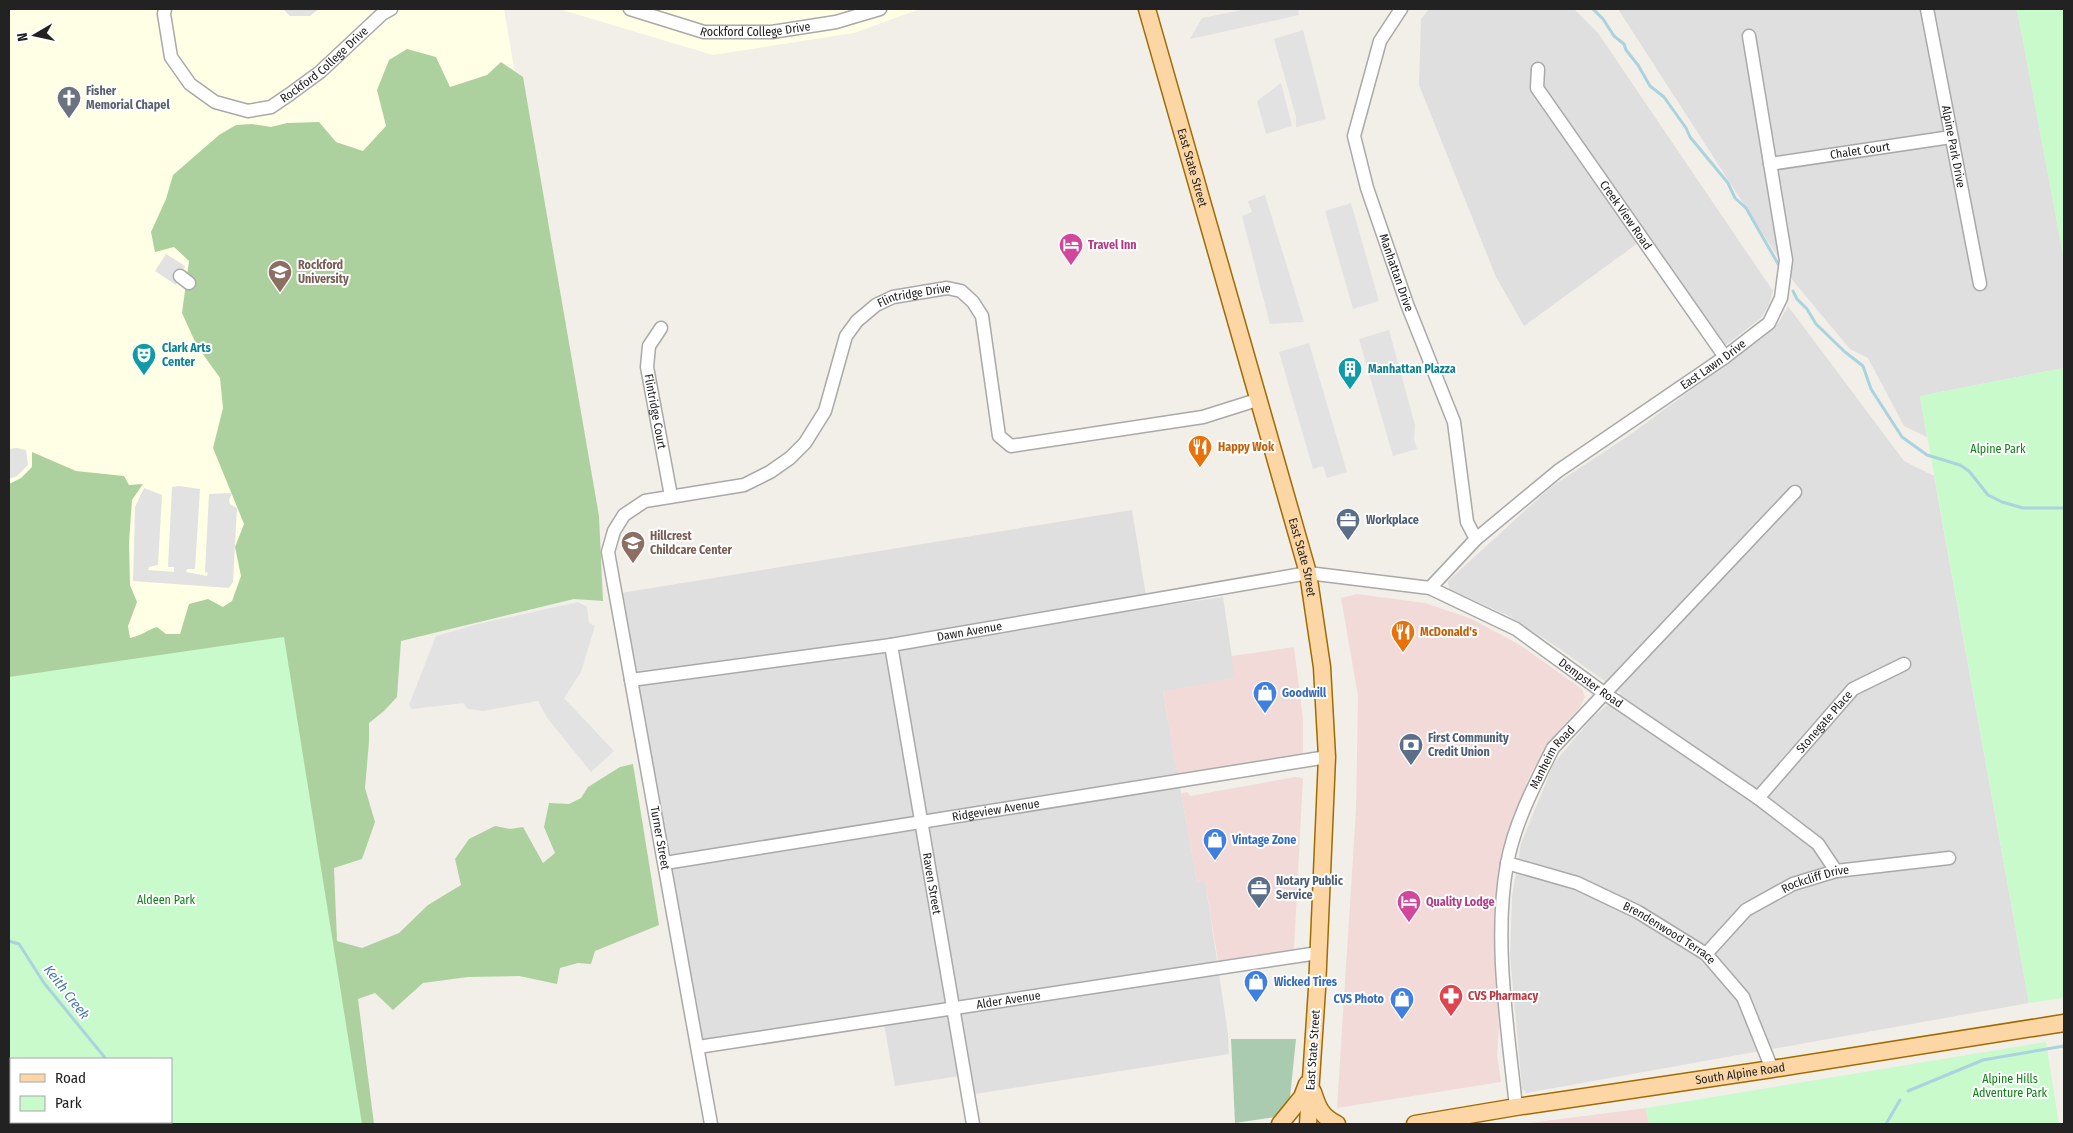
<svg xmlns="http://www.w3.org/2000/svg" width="2073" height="1133" viewBox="0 0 2073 1133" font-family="'Fira Sans Condensed',sans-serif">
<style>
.residential{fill:#e0dfdf}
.commercial{fill:#f2dad9}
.education{fill:#ffffe5}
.forest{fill:#add19e}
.cemetery{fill:#aacbaf}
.park{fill:#c8facc;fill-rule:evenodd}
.parking{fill:#e2e2e2}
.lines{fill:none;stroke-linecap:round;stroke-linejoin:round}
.stream{stroke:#aad3df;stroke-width:3}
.minor-casing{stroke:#a9a9a9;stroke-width:15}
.major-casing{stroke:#a06b00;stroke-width:19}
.minor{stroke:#fff;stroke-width:12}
.major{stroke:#fcd6a4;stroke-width:16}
.labels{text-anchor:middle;stroke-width:4;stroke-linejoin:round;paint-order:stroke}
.street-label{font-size:12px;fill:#222;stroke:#fff}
.worship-label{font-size:12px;font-weight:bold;fill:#5b616d;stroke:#fff;text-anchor:start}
.hotel-label{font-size:12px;font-weight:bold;fill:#b23c85;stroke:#fff;text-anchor:start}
.education-label{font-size:12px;font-weight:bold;fill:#785e54;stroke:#fff;text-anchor:start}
.culture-label{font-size:12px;font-weight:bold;fill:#0d838f;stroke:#fff;text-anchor:start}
.food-label{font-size:12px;font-weight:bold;fill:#c56008;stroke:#fff;text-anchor:start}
.park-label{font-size:12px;fill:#0c8416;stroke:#fff}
.service-label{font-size:12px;font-weight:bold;fill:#4e5e75;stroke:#fff;text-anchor:start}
.shop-label{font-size:12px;font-weight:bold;fill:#366cbe;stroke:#fff;text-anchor:start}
.health-label{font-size:12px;font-weight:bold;fill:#be3a42;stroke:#fff;text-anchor:start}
.water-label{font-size:14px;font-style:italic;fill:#4a7aab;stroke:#fff}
</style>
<rect width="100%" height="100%" fill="#f2efe9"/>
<path class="residential" d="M1429,9H1574L1598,33L1773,291L1768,307L1761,318L1726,345L1720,341L1649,235L1524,326L1496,277L1419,85L1421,19Z
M1618,9H2017L2064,260V368L1920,396L1927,437L1904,426L1868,358L1850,349L1794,282Z
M1788,306L1904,461L1934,476L2029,1003L1526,1093L1522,1088L1510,956L1512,896L1521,843L1554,763L1592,718L1621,693L1560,649L1509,616L1449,589L1448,581L1551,487L1628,436L1761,339L1778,324Z
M1132,510L1148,608L1223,597L1235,678L1163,692L1197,882L1205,880L1228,1034L1229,1054L975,1094L972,1074L895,1086L882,1012L712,1041L703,1039L621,593Z"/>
<path class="commercial" d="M1357,594L1425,603L1472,619L1520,645L1582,689L1585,697L1580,707L1550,740L1529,777L1503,850L1496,904L1495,975L1499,1028L1497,1055L1501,1082L1337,1108L1356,809L1358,696L1341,598Z
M1294,647L1303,719V757L1178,778L1163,691L1234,678L1231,656Z
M1295,777L1303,778L1294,949L1218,961L1205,881L1197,882L1181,793L1187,792L1190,796Z
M1646,1108L1649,1124H1523Z"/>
<path class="education" d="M9,9H504L600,577L9,677Z
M559,9H920L854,33L713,55Z"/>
<path class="forest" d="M407,49L436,57L450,87L487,75L501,62L523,77L599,516L603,601L574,599L401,641L397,697L384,711L369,723V742L365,788L375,822L362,859L334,868L337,941L362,948L399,933L428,905L461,885L455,859L469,839L495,826L510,829L523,827L543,863L555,853L544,827L549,803L569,804L581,798L588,787L620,767L633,764L659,925L595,951L591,964L578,963L560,968L557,984L519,976L468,977L423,983L393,1010L375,993L358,999L374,1124H9L11,1122H171V1059L9,961V484L21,478L32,467V452L76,471L124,476L129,485L143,484L132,500L129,543L130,585L137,602L128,626L130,638C141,636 147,630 157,627L166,634H180L189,604L208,599L223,607L232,601L241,576L235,547L244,524L213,448L223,408L220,378L197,346L182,313L189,261L174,247L155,252L151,232L166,199L173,175L219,135L236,125L252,124L271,127L287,123L319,122L336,142L363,151L386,126L377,90L389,60Z"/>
<path class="cemetery" d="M1231,1039H1296L1290,1097L1282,1116L1235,1123Z"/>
<path class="park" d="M2017,9H2064V260Z
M2064,368V998L2029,1003L1920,396Z
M284,637L362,1124H9V677ZM11,1059H171V1122H11Z
M2046,1042L2059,1124H1649L1646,1108Z"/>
<path class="parking" d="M283,9H319L310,16H290Z
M1247,9H1298L1299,15L1190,39L1202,18Z
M1303,30L1326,119L1296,127V117L1274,39Z
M1281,83L1292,126L1266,134L1257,101Z
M1265,195L1304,322L1270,324L1242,216L1252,212L1248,201Z
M1351,203L1379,301L1353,309L1325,211Z
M166,254L185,266L176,285L155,271Z
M1389,330L1415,425L1414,439L1417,449L1393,456L1359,339Z
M1309,343L1347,472L1327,478L1323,466L1313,469L1279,352Z
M17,448L26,450L28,465L17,476L9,479V449Z
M179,486L200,489L195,569H187L186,572L207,576L208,573L205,572L209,494L232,493L229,500L230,504L237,508L233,582L229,588L133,581L135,507L144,488L162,495L158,565L149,567L148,570L174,572V567H168L172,487Z
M578,602L587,607L589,623L595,626L581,672L564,698L614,751L591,772L548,719L538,701L483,711L468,709L463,703L412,709L409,705L436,636L478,624Z"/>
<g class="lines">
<path class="stream" d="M1593,9L1603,19L1614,36L1624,44L1626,50L1638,65L1650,86L1664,97L1686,128L1690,137L1728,183L1735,198L1746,208L1781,269
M1793,291L1797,299L1807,309L1816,324L1845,352L1863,366L1871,389L1902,437L1927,455L1960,465L1969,471L1988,495L2002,502L2023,508H2064
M9,941L19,944L44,983L106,1059
M1908,1091L1983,1060L2064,1046
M169,1122L172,1124
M1886,1124L1900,1100"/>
<defs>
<g id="minor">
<path id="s1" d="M165,9L164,14L171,57L190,84L215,102L248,111L271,107L290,94L320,72L382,14L391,9"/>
<path id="s2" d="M630,9L704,32H772L836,22L880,9"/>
<path id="s3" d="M1401,9L1380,41L1354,136L1367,188L1407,304L1454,422L1467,522L1476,539"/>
<path id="s4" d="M1927,9L1980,284"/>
<path id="s5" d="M1538,69L1537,88L1725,357"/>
<path id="s6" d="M1770,164L1951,137"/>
<path d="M180,276L189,283"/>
<path id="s7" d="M661,328L649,346L647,367L671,496"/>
<path id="s8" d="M1430,588L1476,539L1558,471L1725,357L1769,323L1781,298L1786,260L1749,36"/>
<path id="s9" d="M891,645L973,1124"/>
<path id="s10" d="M631,680L891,645L1308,573L1430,588L1516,629L1604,693L1758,798L1818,844L1836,871"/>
<path id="s11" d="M1758,798L1853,689L1904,664"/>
<path id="s12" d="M665,863L1327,757"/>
<path id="s13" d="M1507,863L1577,883L1638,912L1706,954L1743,997L1772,1069"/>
<path id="s14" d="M1706,954L1746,910L1793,884L1836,871L1949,858"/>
<path id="s15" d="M698,1047L1318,953"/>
<path id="s16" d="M1516,1107C1508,1030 1493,940 1507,864C1514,824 1535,784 1553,748L1795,492"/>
<path id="s17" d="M711,1124L608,552L614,531L624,515L645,501L744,485L770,472L790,458L805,443L825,411L846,336L857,321L876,305L893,297L947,288L961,291L973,302L982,316L999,436L1011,446L1203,417L1260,399"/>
</g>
<g id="major">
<path id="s18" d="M1147,9L1308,573L1322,667L1327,757L1317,989L1308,1124"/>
<path d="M1313,1092C1318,1108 1322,1117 1337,1124"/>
<path d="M1280,1124L1302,1097L1307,1084"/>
<path id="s19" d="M1415,1124L1516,1107L1772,1069L2064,1023"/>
</g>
</defs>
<use href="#minor" class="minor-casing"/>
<use href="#major" class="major-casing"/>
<use href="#minor" class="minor"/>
<use href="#major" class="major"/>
</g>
<defs>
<symbol id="church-pin" viewBox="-11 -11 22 30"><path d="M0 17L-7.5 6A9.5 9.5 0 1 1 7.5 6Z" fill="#6b7280" stroke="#fff"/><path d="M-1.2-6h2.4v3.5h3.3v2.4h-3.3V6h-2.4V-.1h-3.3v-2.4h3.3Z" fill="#fff"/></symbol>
<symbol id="hotel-pin" viewBox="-11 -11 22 30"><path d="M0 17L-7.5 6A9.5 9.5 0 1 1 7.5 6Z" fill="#d1479c" stroke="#fff"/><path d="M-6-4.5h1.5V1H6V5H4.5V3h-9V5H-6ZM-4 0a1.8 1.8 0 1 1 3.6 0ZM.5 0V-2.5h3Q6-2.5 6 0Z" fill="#fff"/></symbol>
<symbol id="university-pin" viewBox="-11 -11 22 30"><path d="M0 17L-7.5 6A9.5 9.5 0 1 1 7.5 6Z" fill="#8d6e63" stroke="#fff"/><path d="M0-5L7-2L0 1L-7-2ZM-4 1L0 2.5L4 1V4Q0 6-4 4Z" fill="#fff"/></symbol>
<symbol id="theatre-pin" viewBox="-11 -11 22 30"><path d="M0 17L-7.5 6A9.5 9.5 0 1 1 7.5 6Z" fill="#0f9aa8" stroke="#fff"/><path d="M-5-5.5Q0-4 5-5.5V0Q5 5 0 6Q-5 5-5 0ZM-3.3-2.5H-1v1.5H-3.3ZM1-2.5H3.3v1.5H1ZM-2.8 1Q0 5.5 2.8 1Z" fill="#fff"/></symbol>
<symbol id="building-pin" viewBox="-11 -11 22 30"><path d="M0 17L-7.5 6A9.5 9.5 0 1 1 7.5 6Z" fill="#0f9aa8" stroke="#fff"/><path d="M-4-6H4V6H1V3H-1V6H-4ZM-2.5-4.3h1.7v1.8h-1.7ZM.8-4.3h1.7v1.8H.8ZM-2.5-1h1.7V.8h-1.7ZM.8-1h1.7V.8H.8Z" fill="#fff"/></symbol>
<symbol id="restaurant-pin" viewBox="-11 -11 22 30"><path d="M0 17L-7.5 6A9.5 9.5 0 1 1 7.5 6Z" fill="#e8710a" stroke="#fff"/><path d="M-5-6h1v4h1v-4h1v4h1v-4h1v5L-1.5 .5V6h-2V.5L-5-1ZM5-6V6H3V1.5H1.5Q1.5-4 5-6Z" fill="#fff"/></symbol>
<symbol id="office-pin" viewBox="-11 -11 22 30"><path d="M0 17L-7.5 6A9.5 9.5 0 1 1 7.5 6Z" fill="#5c6f8a" stroke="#fff"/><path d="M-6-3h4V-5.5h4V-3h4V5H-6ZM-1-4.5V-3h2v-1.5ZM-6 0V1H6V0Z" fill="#fff"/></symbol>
<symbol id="school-pin" viewBox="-11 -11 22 30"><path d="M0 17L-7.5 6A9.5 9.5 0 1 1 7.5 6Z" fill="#8d6e63" stroke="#fff"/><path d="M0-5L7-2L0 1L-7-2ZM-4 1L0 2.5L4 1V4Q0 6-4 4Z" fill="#fff"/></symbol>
<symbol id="shop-pin" viewBox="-11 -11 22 30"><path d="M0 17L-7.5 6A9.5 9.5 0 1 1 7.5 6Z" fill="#3f7fe0" stroke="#fff"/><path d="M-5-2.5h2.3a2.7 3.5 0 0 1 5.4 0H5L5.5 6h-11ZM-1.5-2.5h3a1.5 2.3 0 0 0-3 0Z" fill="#fff"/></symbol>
<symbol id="bank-pin" viewBox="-11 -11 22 30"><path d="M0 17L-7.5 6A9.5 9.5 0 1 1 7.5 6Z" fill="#5c6f8a" stroke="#fff"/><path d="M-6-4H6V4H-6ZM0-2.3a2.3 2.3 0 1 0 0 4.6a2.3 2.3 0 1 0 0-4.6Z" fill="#fff"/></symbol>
<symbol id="pharmacy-pin" viewBox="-11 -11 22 30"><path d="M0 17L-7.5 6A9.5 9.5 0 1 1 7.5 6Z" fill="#e0444e" stroke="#fff"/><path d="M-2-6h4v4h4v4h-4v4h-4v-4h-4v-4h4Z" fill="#fff"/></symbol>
</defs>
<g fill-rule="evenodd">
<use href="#church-pin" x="55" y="84" width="28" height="38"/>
<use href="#hotel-pin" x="1057" y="231" width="28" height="38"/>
<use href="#university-pin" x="266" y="258" width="28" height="38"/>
<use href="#theatre-pin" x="130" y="341" width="28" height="38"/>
<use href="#building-pin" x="1336" y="355" width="28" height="38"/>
<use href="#restaurant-pin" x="1186" y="433" width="28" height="38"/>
<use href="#office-pin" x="1334" y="506" width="28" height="38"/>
<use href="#school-pin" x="619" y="529" width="28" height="38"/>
<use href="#restaurant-pin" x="1389" y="618" width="28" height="38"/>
<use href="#shop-pin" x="1251" y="679" width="28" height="38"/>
<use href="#bank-pin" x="1397" y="731" width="28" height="38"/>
<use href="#shop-pin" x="1201" y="826" width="28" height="38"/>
<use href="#office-pin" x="1245" y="874" width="28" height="38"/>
<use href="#hotel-pin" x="1395" y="888" width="28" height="38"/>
<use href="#shop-pin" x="1242" y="968" width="28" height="38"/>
<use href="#pharmacy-pin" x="1437" y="982" width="28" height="38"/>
<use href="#shop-pin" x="1388" y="985" width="28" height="38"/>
</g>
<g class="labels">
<g class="street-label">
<text dy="4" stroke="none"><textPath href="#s2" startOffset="129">Rockford College Drive</textPath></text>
<text dy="4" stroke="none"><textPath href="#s1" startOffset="238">Rockford College Drive</textPath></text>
<text dy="4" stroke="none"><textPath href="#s4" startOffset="140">Alpine Park Drive</textPath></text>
<text dy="4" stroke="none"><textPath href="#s6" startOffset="91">Chalet Court</textPath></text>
<text dy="4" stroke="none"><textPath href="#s18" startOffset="165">East State Street</textPath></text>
<text dy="4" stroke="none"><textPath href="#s5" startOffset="174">Creek View Road</textPath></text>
<text dy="4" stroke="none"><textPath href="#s3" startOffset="280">Manhattan Drive</textPath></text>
<text dy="4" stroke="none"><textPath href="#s17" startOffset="1021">Flintridge Drive</textPath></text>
<text dy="4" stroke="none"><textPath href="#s8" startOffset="362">East Lawn Drive</textPath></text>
<text dy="4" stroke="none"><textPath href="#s7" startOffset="88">Flintridge Court</textPath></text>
<text dy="4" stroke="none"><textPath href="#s18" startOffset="570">East State Street</textPath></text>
<text dy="4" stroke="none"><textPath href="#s10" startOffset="342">Dawn Avenue</textPath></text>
<text dy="4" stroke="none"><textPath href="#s10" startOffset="996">Dempster Road</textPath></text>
<text dy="4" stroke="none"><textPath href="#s11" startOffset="101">Stonegate Place</textPath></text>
<text dy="4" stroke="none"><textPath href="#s16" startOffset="361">Manheim Road</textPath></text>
<text dy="4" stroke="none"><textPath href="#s12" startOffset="335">Ridgeview Avenue</textPath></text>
<text transform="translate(660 838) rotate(80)" y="4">Turner Street</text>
<text dy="4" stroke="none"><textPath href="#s14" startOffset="136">Rockcliff Drive</textPath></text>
<text dy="4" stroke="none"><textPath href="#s9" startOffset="242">Raven Street</textPath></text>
<text dy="4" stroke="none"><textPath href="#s13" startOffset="178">Brendenwood Terrace</textPath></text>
<text dy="4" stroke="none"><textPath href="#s15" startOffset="314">Alder Avenue</textPath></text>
<text transform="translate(1313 1050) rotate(-86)" y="4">East State Street</text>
<text dy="4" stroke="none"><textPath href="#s19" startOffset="329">South Alpine Road</textPath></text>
</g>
<g class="worship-label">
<text x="86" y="95">Fisher<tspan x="86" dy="14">Memorial Chapel</tspan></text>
</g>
<g class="hotel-label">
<text x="1088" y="249">Travel Inn</text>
<text x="1426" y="906">Quality Lodge</text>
</g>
<g class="education-label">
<text x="298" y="269">Rockford<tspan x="298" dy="14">University</tspan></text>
<text x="650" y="540">Hillcrest<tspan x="650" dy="14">Childcare Center</tspan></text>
</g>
<g class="culture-label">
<text x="162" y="352">Clark Arts<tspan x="162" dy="14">Center</tspan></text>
<text x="1368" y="373">Manhattan Plazza</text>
</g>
<g class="food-label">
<text x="1218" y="451">Happy Wok</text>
<text x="1420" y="636">McDonald's</text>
</g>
<g class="park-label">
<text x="1998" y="453">Alpine Park</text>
<text x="166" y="904">Aldeen Park</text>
<text x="2010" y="1083">Alpine Hills<tspan x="2010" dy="14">Adventure Park</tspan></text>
</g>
<g class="service-label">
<text x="1366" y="524">Workplace</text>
<text x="1428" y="742">First Community<tspan x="1428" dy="14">Credit Union</tspan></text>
<text x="1276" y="885">Notary Public<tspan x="1276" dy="14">Service</tspan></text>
</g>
<g class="shop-label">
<text x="1282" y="697">Goodwill</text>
<text x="1232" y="844">Vintage Zone</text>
<text x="1274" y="986">Wicked Tires</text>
<text x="1384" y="1003" text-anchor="end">CVS Photo</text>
</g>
<g class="health-label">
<text x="1468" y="1000">CVS Pharmacy</text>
</g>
<g class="water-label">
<text transform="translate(67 992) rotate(52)" y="5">Keith Creek</text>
</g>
</g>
<rect width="2073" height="1133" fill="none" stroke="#222222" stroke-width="20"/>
<rect x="10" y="1058" width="162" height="65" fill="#ffffff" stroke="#a7a7a7"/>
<rect x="20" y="1074" width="25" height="8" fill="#fcd6a4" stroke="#a7a7a7"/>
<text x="55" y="1083" font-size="15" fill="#222222">Road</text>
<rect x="20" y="1096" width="25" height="15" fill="#c8facc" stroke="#a7a7a7"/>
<text x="55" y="1108" font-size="15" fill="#222222">Park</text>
<g transform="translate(35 35) rotate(261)" stroke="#ffffff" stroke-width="4" paint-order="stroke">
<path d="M0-4L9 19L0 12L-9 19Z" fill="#222222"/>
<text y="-8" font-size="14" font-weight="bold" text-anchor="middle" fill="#222222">N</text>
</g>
</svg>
